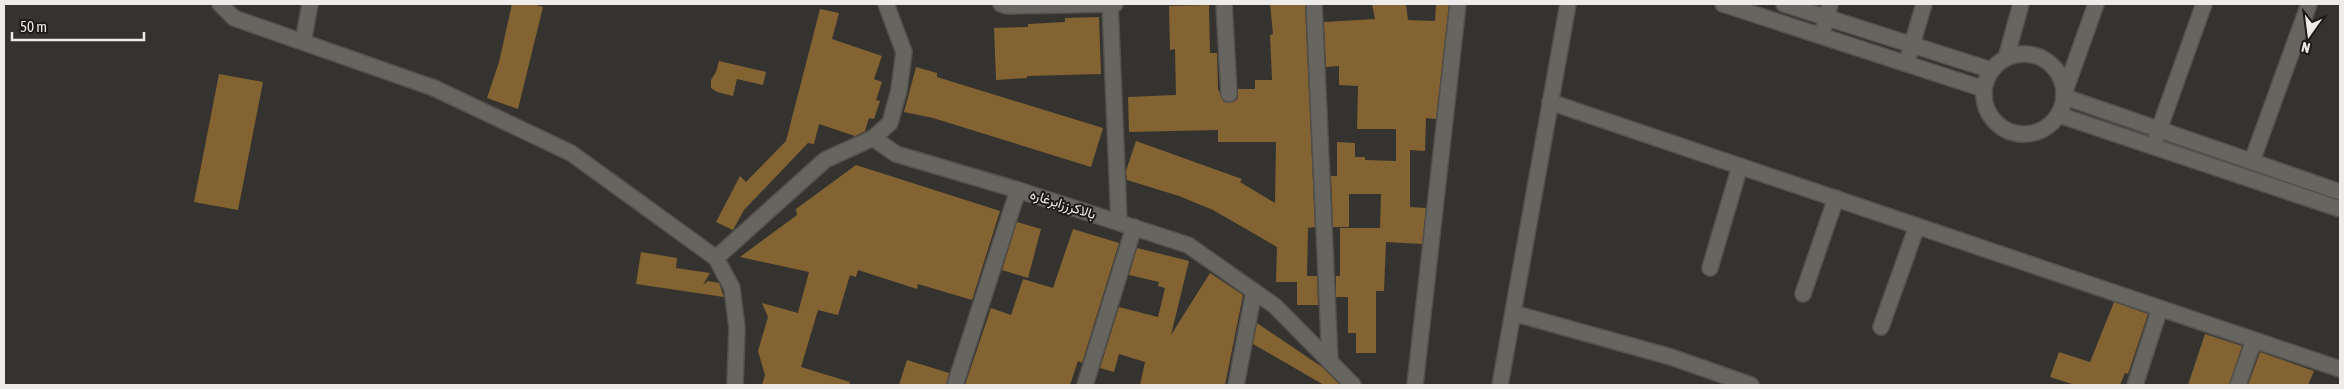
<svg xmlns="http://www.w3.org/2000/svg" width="2344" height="389" viewBox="0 0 2344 389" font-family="'Asap Condensed',Vazirmatn,sans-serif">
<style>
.building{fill:#836332}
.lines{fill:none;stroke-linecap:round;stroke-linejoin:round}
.street-casing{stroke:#53514e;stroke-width:18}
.secondary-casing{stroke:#53514e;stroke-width:18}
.street{stroke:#676560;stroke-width:15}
.secondary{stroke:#676560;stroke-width:15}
.labels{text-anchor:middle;stroke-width:4;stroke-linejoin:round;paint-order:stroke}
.street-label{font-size:14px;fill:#eeecea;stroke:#1c1b19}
</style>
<rect width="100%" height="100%" fill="#35332f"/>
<path class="building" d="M512,4H533L543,7L518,109L487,98L499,62Z
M1270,4H1305L1315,227L1308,228L1307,276H1317L1318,305H1297V282H1276L1277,247L1213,210L1179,196L1127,180L1126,171L1136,141L1242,179L1240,182L1275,203L1276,142H1218V130L1129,132L1128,97L1176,95L1175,49L1170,50L1169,6L1209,5L1210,53H1217L1218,89L1224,102H1234L1238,98V89H1255V80H1272L1270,35L1273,34Z
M1372,4H1406L1408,20L1435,21L1436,4H1449L1436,119L1426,118L1425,151L1410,150V207L1426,208L1422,244L1386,242L1384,291H1376V353H1356V333H1348V297H1336V276H1340V228H1380L1381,194H1349V227H1333L1331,176H1337V142L1355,143V157H1365V160L1396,161V129H1357L1358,86L1339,85V66L1326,67L1324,22L1375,19Z
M820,9L839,13L832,39L882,56L874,79L882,82L876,100L880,101L874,119L869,118L865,131L855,136L819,124L814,144L808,143L744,210L733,230L716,222L740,176L746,182L786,141Z
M1099,17L1101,74L1027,76V78L996,80L994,28L1028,27V24L1065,22V18Z
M719,61L766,72L763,85L737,79L733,96L717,92L711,88V80L716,72Z
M916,67L937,73V77L1103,128L1091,167L933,118L904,112Z
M219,74L263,82L238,210L194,202Z
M856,165L1000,211L972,300L918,284L917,289L858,270L856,277L850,275L838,315L818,310L801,367L850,382L849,385H762L765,375L758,351L768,317L762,303L798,313L809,272L740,257L797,215L796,209Z
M1017,222L1041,229L1028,278L1002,270Z
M1073,229L1119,243L1082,363L1078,361L1070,385H965L991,308L1011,315L1023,279L1053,288Z
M1137,248L1189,261L1171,335L1210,273L1243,295L1225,385H1140L1145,362L1119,354L1114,372L1100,368L1119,307L1158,317L1165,288L1158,286L1159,282L1129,275Z
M641,252L677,258L676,268L710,273L703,285L708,281L719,283L724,297L636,284Z
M2114,302L2148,314L2128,374L2125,373L2120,385H2075L2050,377L2059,352L2090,362Z
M1257,323L1322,367L1340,385H1324L1253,344Z
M2205,334L2242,346L2229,385H2188Z
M2260,352L2314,371L2308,385H2248Z
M907,360L949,373L946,385H899Z"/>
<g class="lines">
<defs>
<path id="street" d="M220,4L234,18L434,88L571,153L716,258
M1001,4L1007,6L1115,4
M1110,4L1119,222
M1224,4L1229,94
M1314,4L1330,362
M1723,4L1984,89
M1784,4L1991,70
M1824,27L1830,4
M303,42L310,4
M1984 94a40 40 0 1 1 80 0a40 40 0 1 1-80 0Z
M1909,55L1924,4
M2006,58L2021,4
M2065,91L2096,4
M2065,97L2340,192
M1550,102L2340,369
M2059,115L2340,209
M2156,138L2204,4
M2252,161L2309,4
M1710,268L1740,166
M1803,294L1836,198
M1513,313L1671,357L1751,385
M1881,327L1917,226
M735,385L737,328L732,288L716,258L825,160L873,138
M955,385L1018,190
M1085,385L1134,227
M1236,385L1254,291
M1415,385L1458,4
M1500,385L1568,4
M2135,385L2160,308
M2238,385L2254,340"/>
<path id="secondary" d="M886,4L904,52L899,90L890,123L873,138L896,154L1018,190L1188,245L1275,306L1353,385"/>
</defs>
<use href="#street" class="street-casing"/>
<use href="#secondary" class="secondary-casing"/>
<use href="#street" class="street"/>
<use href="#secondary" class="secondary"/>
</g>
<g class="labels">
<g class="street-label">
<text transform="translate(1063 204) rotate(18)" y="5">بالاکرززابرغاره</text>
</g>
</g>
<rect width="2344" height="389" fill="none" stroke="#eeecea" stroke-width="10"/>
<g transform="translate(2309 35) rotate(194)" stroke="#1c1b19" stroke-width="4" paint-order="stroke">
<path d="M0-4L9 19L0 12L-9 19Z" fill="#eeecea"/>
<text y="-8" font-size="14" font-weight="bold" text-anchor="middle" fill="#eeecea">N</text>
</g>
<path d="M12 32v8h132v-8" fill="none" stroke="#eeecea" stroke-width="2.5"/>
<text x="20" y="32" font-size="15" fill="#eeecea" stroke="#1c1b19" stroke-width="4" paint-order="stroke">50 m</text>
</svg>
